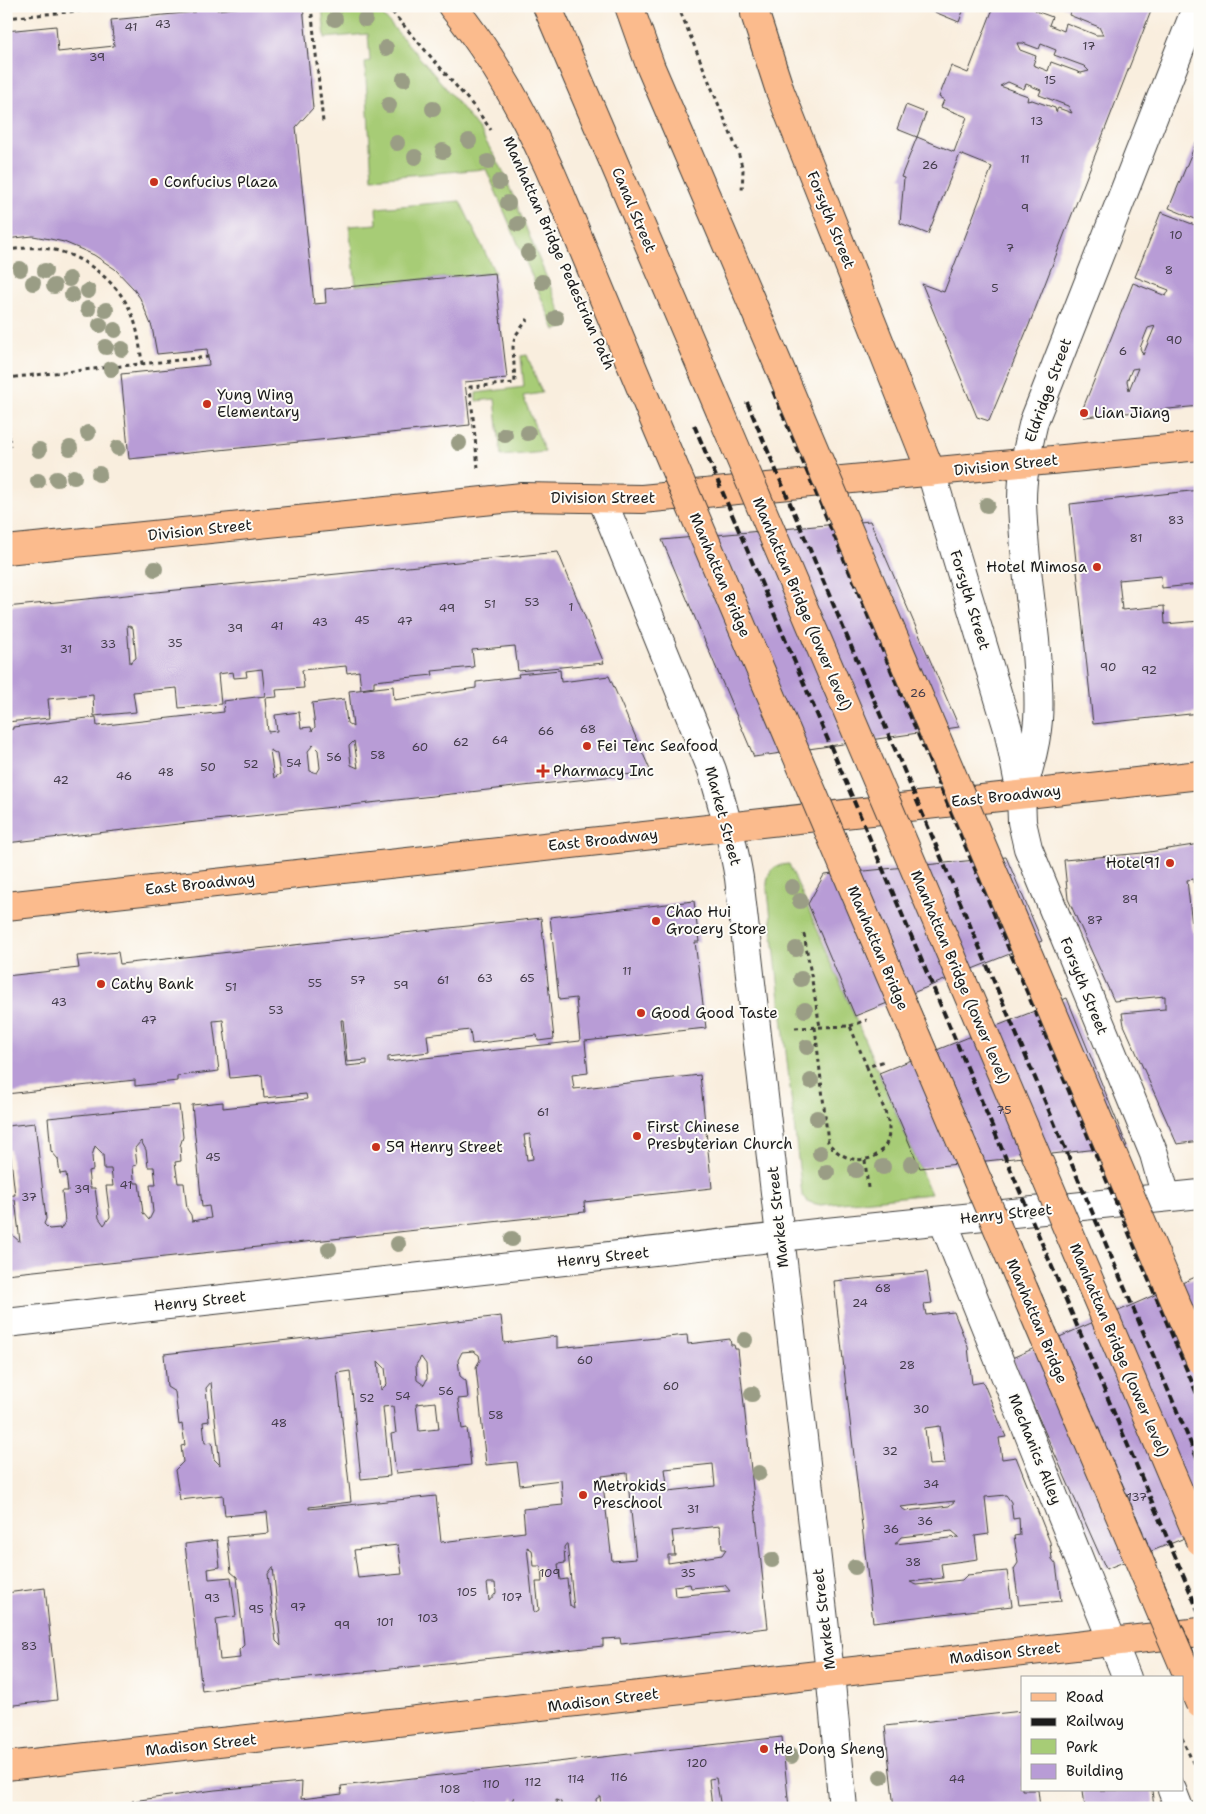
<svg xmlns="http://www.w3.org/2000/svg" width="1206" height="1814" viewBox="0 0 1206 1814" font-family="'Shantell Sans',sans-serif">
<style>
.green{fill:#a7cc76;stroke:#627449}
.building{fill:#b89cd6;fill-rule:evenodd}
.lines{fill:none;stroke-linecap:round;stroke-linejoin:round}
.minor-casing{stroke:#3d3c39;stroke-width:30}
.major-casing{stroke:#3d3c39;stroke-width:30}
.path{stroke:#3d3c39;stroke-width:3;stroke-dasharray:4 4;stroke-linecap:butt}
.minor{stroke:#fff;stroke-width:28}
.major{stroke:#fbbb8d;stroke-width:28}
.rail{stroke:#1c1c1c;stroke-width:4;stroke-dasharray:8 4;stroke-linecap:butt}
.major-bridge-casing{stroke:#3d3c39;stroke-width:30;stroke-linecap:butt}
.major-bridge{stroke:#fbbb8d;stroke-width:28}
.tree{fill:#9a9d85}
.poi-dot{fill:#c8321e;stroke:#fdfcf7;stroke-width:2}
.labels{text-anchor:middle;stroke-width:4;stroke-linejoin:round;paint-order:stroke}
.number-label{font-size:12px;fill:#433c4a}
.poi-label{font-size:15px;fill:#1c1c1c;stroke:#fdfcf7;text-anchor:start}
.street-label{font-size:15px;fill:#1c1c1c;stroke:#fdfcf7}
</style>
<rect width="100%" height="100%" fill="#fdfcf7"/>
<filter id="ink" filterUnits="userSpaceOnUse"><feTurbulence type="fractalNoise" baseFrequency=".02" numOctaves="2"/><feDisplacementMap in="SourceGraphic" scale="10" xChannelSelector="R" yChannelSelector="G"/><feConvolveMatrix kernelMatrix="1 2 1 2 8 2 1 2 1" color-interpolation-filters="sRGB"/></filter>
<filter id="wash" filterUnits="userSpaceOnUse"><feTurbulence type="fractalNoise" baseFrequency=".0096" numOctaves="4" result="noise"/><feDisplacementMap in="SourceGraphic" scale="20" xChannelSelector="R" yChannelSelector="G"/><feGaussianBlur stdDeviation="1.12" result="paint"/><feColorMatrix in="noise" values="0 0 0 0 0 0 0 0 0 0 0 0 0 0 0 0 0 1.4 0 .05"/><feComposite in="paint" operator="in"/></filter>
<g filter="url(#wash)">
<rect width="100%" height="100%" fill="#f9eede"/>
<path class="green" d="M322,6H375L445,87L479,130L501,167L567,327L555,330L486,169L372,178L365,62L370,61L368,34L325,38Z
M460,201L495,273L356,286L349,226L377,224L376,208Z
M527,355L542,393L523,396L545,452L501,456L495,399L476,401V393L524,387L521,356Z
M789,864L931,1194L821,1205C812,1203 807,1203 802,1195L767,883C768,869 775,865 789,864Z"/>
<g id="blocks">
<path class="building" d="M195,6H217V10L253,6H303L313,108L296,127L314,304L326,303L325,289L495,273L507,378L465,382L470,425L129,459L121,374L209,365L207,349L157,354L152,327L140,298L133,288L115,269L94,255L64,242L50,239L33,236L6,239V31L56,26L58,52L114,46L111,20L195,12Z
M920,6H965L959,22Z
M994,6H1031L1036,11L1052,17L1049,25L1064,31L1066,23L1096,35H1103L1099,27L1069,15L1071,10L1062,6H1153L1029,325L989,421L977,417L922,284L944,292L992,167L960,154L928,234L900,223L904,178L901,177L917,137L954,152L967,117L941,107L944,100L939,97L951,66L968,73ZM1017,43H1023L1039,49L1041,44L1056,50L1054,55L1084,66L1089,71L1081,73L1051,62L1048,71L1033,65L1036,56L1020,50ZM1008,82L1024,89L1026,84L1041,90L1039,95L1068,106L1072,113L1058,108L1056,112L1055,108L1032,100L1027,101L1028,96L1000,86Z
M906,105L926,113L917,137L897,129Z
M1200,133V221L1169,208Z
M1161,212L1200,227V406L1084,417L1081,413L1133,283L1166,296L1169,290L1135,277ZM1155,326L1143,355L1140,348L1148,328ZM1138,368L1129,390L1127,381L1132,369Z
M1200,490V584L1162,588L1161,576L1119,580L1122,610L1164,606L1165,624L1200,621V713L1093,724L1070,504Z
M870,521L959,727L754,757L662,540Z
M558,552L604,663L518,671L515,646L472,650L474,667L432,671L433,675L374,681V687L361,689L359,671L347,673L346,666L302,670L304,688L276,690L277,697L265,698L268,732L277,731L275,715L299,712L301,728L311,727L312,731L315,727L312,703L344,699L347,723L353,727L349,691L393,686L394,700L476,688V682L519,677L518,674L560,670L561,682L609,676L651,772L6,843V730L13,729V727L96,717L97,726L224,712L223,701L265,696L262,669L246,671L247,677L234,678L233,672L218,674L221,704L179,708L177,688L133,692L136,712L94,716L93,695L48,699L50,718L6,722V607ZM127,625L133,628L136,658L130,663ZM354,741L358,768L351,765L349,746ZM313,745L318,750L320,768L317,773L310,771L308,751ZM270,750L277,754L280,774L274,778Z
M1200,844V888L1194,883V879L1187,880L1193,934L1200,933L1197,950L1200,949V1141L1177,1144L1124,1025L1122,1013L1165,1009V996L1114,1001L1068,899L1064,860L1143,853Z
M1006,857L1042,941L855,1016L808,904L824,875Z
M694,901L699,942H695L706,1028L585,1041L588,1073L572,1075L574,1089L700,1075L712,1188L584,1202L585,1212L6,1274V1196L15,1195L10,1150H6L7,1126L35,1123L46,1219L44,1224L49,1229L60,1228V1230L65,1222L62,1191H68L66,1173L60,1174L58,1159L51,1151L48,1118L179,1105L183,1137L180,1146L181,1161L175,1162L178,1183H184L187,1209L191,1215L192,1221L211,1218L209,1206L202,1207L192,1105L223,1102V1108L307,1099L306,1094L264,1098L262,1075L230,1078L223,1020L213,1021L219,1071L177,1076V1081L135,1086V1080L6,1094V976L79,968L77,956L118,952L120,964L541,918L554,1039L538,1041L537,1035L513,1038V1039L472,1044L470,1030L427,1035L429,1052L388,1057V1062L580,1041L576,998L559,1000L550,917ZM341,1020H343L347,1062L367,1060V1064L346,1066ZM530,1134L533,1159L527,1160L524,1135ZM141,1141L146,1150L148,1167H154L156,1185H150L153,1212L149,1220L143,1213L139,1183H135L134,1178L133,1166L137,1165L135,1148ZM95,1146L103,1154L104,1169H111L113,1186H106L110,1217L104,1225L99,1218L95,1188H90L88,1171L93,1170L92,1156ZM15,1199L20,1242L10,1233L9,1218L13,1211L12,1200Z
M1067,998L1127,1146L920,1168L879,1073Z
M927,1272L932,1303L924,1304L926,1315L954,1312L968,1347L972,1384L983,1382L1006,1437L999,1438L1002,1459L1016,1457L1050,1542L1052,1559L1056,1564L1061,1601L1019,1605L1014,1569L1018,1563L1014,1536L1020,1535L1019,1518L1013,1519L1011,1502L1006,1495L985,1497L989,1534L975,1536L978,1559L941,1564L943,1578L910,1582L917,1585L962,1580L967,1575L1007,1571L1012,1606L873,1622L834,1281ZM940,1426L945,1464L929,1465L925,1428ZM955,1501L949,1506L906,1511L900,1507ZM952,1531L959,1537L895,1544L901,1537Z
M1200,1275V1532L1106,1569L1012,1358Z
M501,1316L504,1343L557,1336V1348L687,1335L688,1344L730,1339L731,1345H734L735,1349H738L768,1628L621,1644L620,1638L603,1639V1646L243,1685L202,1691L185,1544L217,1540L220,1567L208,1569L209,1579L231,1577L236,1616L216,1619L220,1660L240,1658L239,1650L244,1645L237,1577L231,1572L227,1537L269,1533L267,1512L225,1516L223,1495L180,1500L175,1470L183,1462L181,1446L185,1445L182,1424L179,1425L175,1392L167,1387L164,1354ZM473,1351L479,1355L480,1360L476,1367L486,1465L517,1462L520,1485L561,1480L563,1505L523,1509L525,1532L441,1542L436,1496L309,1509V1507L351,1502L337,1373L350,1371L361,1479L390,1476L383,1407L393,1406L396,1433L391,1434L396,1473L471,1465L467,1428L462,1429L458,1399L468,1398L466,1381L460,1376L458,1360L462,1352ZM421,1357L426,1364L427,1379L424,1385L417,1380L416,1365ZM378,1361L385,1368L387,1384L381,1390ZM211,1382L220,1465L214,1459L212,1442L205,1443L203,1422L209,1421L206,1388ZM436,1402L439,1429L419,1431L416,1404ZM713,1464L715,1486L668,1491L665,1469ZM627,1473L636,1559L612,1561L602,1476ZM720,1526L722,1549H726L722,1555L668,1563V1555H675L672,1531ZM567,1543L574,1609L570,1606L567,1579L560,1580L558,1564L565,1563L564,1547ZM398,1545L402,1574L358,1578L354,1550ZM527,1547L532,1550L534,1566H541L542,1582H536L539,1610L534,1613ZM273,1567L281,1646L276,1641L268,1574ZM487,1583H495L496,1593L489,1601ZM690,1584L691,1588L725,1585L730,1591L675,1596L674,1586Z
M45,1588L57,1700L6,1706V1593Z
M1022,1711V1790H1038L1040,1808H894L885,1726Z
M782,1737L789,1808H721L716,1778L709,1779L712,1808H601L600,1796L596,1799L597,1808H561V1802L556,1800L557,1808H515L514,1797L509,1805L510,1808H479L472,1802L473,1808H133L132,1801L215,1790L302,1782L301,1799L342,1794L341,1786Z
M1083,1790H1152L1154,1808H1085Z"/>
</g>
</g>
<g filter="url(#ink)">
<use href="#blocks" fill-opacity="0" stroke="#3d3c39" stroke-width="1"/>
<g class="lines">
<defs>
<path id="minor" d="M931,472L1008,729L1021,794L1022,822L1028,848L1154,1154L1166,1197
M602,499L712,770C723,806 733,841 739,878L830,1673L843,1808
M1021,794C1029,770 1036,746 1038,720C1040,694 1037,667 1035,640C1030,594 1023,547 1022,500C1022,473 1028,446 1034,421L1197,6
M943,1221L1127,1678
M6,1323L817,1233L1200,1194
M1172,1790L1179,1808"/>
<path id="major" d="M452,6C498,62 531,125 559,191
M547,6L721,413
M629,6L651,68L682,140
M755,6V14L780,91L931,472
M6,550L522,497L642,499L1200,446
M6,906L1200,775
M6,1766L1200,1632"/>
</defs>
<use href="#minor" class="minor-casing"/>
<use href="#major" class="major-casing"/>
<path class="path" d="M311,6L323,122
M387,6L476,109L491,130
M678,6L738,152L743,170L742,193
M6,18L98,9V6
M6,250C17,249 29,247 41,248C77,250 116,279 131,312C138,328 140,347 142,364
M6,378L208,357
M6,405L10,446H6
M478,468L470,387L515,383L513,347L515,336L528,319
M804,934L820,1027
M850,1026L867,1020
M815,1027L828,1142C847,1170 890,1164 889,1129C889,1115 872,1082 867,1067
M795,1028L850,1026L867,1067L885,1061
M865,1160L868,1188
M1182,1738L1194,1765"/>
<use href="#minor" class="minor"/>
<use href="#major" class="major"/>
<path class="rail" d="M773,391L1200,1401
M747,402L1200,1465
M694,425L1200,1615
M673,433L1200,1670"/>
<defs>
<path id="major-bridge" d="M682,140L781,371L1200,1360
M559,191L655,422L1200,1704
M721,413L1200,1541"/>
</defs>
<use href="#major-bridge" class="major-bridge-casing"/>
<use href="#major-bridge" class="major-bridge"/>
</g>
<g class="tree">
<circle cx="335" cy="19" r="8"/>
<circle cx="365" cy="19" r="8"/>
<circle cx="386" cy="48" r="8"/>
<circle cx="404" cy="79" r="8"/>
<circle cx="389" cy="105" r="8"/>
<circle cx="433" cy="109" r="8"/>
<circle cx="469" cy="141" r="8"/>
<circle cx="397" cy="143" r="8"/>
<circle cx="443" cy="151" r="8"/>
<circle cx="415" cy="157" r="8"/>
<circle cx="488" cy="162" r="8"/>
<circle cx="499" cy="182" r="8"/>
<circle cx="508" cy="203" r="8"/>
<circle cx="518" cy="224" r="8"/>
<circle cx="528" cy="253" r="8"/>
<circle cx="20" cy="269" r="8"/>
<circle cx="45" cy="271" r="8"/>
<circle cx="69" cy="279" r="8"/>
<circle cx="542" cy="282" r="8"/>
<circle cx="33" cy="283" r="8"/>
<circle cx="54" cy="286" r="8"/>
<circle cx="88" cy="291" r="8"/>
<circle cx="72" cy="295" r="8"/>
<circle cx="88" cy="309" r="8"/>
<circle cx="106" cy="310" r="8"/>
<circle cx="556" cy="318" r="8"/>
<circle cx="100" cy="325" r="8"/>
<circle cx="115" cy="330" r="8"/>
<circle cx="106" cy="347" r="8"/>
<circle cx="122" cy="349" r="8"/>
<circle cx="111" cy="369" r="8"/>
<circle cx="88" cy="433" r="8"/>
<circle cx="528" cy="433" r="8"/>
<circle cx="505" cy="435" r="8"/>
<circle cx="459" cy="443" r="8"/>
<circle cx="70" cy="448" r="8"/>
<circle cx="118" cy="448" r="8"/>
<circle cx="39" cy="450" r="8"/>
<circle cx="99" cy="474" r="8"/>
<circle cx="74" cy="477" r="8"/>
<circle cx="57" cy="479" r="8"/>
<circle cx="38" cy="481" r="8"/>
<circle cx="987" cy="505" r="8"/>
<circle cx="155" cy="569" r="8"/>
<circle cx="792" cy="887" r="8"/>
<circle cx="800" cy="901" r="8"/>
<circle cx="796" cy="949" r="8"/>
<circle cx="801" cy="979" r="8"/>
<circle cx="805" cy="1010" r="8"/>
<circle cx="807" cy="1047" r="8"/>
<circle cx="811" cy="1081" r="8"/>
<circle cx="817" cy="1118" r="8"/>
<circle cx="820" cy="1153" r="8"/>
<circle cx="911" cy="1164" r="8"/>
<circle cx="883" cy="1167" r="8"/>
<circle cx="856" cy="1170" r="8"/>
<circle cx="827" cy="1172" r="8"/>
<circle cx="512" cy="1239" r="8"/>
<circle cx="398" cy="1244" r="8"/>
<circle cx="329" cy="1249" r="8"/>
<circle cx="745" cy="1340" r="8"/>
<circle cx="752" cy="1394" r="8"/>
<circle cx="759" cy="1473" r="8"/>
<circle cx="772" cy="1560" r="8"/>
<circle cx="855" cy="1567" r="8"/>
<circle cx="791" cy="1756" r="8"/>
<circle cx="881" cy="1777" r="8"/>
</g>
</g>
<g class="poi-dot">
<circle cx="154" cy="182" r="5"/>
<circle cx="207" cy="404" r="5"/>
<circle cx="1084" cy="413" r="5"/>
<circle cx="1097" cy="567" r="5"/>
<circle cx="587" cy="746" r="5"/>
<path d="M540.5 763.5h5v5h5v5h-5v5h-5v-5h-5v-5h5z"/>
<circle cx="1170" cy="863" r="5"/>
<circle cx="656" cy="921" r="5"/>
<circle cx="101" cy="984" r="5"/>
<circle cx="641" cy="1013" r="5"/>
<circle cx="637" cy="1136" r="5"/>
<circle cx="376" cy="1147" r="5"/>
<circle cx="583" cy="1495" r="5"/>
<circle cx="764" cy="1749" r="5"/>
</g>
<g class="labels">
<g class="number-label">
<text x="163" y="28">43</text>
<text x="131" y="31">41</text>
<text x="1089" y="50">17</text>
<text x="97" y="61">39</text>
<text x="1050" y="84">15</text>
<text x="1037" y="125">13</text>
<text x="1025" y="163">11</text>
<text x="930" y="169">26</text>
<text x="1025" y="212">9</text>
<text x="1176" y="239">10</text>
<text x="1010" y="252">7</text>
<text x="1169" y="274">8</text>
<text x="995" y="292">5</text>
<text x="1174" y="344">90</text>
<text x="1123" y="355">6</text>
<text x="1176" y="524">83</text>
<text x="1136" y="542">81</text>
<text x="532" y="606">53</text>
<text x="490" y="608">51</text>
<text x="571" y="611">1</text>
<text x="447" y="612">49</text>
<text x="362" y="624">45</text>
<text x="405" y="625">47</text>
<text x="320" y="626">43</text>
<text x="277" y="630">41</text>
<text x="235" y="632">39</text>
<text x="175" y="647">35</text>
<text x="108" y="648">33</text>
<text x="66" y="653">31</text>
<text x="1108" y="671">90</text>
<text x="1149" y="674">92</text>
<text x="918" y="697">26</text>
<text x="588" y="733">68</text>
<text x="546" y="735">66</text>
<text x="500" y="744">64</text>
<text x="461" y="746">62</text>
<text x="420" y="751">60</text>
<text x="378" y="759">58</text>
<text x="334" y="761">56</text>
<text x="294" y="767">54</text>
<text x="251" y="768">52</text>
<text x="208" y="771">50</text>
<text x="166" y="776">48</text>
<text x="124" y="780">46</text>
<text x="61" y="784">42</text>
<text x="1130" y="903">89</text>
<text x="1095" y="924">87</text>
<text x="627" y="975">11</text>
<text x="485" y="982">63</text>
<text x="527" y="982">65</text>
<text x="358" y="984">57</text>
<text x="443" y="984">61</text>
<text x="315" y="987">55</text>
<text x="401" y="989">59</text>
<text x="231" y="991">51</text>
<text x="59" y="1006">43</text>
<text x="276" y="1014">53</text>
<text x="149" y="1024">47</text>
<text x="1004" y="1114">75</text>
<text x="543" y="1116">61</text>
<text x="213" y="1161">45</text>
<text x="126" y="1189">41</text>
<text x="82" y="1193">39</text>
<text x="29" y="1201">37</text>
<text x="883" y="1292">68</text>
<text x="860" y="1307">24</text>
<text x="585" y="1364">60</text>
<text x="907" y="1369">28</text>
<text x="671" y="1390">60</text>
<text x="446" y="1395">56</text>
<text x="403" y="1400">54</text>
<text x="367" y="1402">52</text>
<text x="921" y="1413">30</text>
<text x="496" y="1419">58</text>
<text x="279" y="1427">48</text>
<text x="890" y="1455">32</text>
<text x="931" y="1488">34</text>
<text x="1137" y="1501">137</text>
<text x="693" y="1513">31</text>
<text x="925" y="1525">36</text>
<text x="891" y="1533">36</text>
<text x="913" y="1566">38</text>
<text x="550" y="1577">109</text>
<text x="688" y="1577">35</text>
<text x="467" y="1596">105</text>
<text x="512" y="1601">107</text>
<text x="212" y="1602">93</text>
<text x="298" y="1611">97</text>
<text x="256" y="1613">95</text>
<text x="428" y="1622">103</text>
<text x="385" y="1626">101</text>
<text x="342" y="1629">99</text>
<text x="29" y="1650">83</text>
<text x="697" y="1767">120</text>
<text x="619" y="1781">116</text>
<text x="576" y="1783">114</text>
<text x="957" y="1783">44</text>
<text x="533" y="1786">112</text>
<text x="491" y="1788">110</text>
<text x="450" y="1793">108</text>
</g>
<g class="poi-label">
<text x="164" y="187">Confucius Plaza</text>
<text x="217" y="400">Yung Wing<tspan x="217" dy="17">Elementary</tspan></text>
<text x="1094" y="418">Lian Jiang</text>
<text x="1087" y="572" text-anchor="end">Hotel Mimosa</text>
<text x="597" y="751">Fei Tenc Seafood</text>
<text x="553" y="776">Pharmacy Inc</text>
<text x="1160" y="868" text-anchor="end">Hotel91</text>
<text x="666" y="917">Chao Hui<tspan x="666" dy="17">Grocery Store</tspan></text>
<text x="111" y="989">Cathy Bank</text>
<text x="651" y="1018">Good Good Taste</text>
<text x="647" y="1132">First Chinese<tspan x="647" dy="17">Presbyterian Church</tspan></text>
<text x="386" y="1152">59 Henry Street</text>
<text x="593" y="1491">Metrokids<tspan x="593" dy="17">Preschool</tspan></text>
<text x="774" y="1754">He Dong Sheng</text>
</g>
<g class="street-label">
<text transform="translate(634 210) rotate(67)" y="5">Canal Street</text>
<text transform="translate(831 220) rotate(68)" y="5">Forsyth Street</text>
<text transform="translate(559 253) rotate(66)" y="5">Manhattan Bridge Pedestrian Path</text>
<text transform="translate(1048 390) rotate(-70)" y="5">Eldridge Street</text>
<text transform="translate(1006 465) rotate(-6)" y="5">Division Street</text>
<text x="603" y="503">Division Street</text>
<text transform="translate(200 530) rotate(-6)" y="5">Division Street</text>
<text transform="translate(720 575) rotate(67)" y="5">Manhattan Bridge</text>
<text transform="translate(970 600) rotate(73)" y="5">Forsyth Street</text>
<text transform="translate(802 604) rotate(67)" y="5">Manhattan Bridge (lower level)</text>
<text transform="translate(1006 796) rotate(-6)" y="5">East Broadway</text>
<text transform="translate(723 816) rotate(75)" y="5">Market Street</text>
<text transform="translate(603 840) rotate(-6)" y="5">East Broadway</text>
<text transform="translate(200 884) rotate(-6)" y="5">East Broadway</text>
<text transform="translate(878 948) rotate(67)" y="5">Manhattan Bridge</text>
<text transform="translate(960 977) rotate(67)" y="5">Manhattan Bridge (lower level)</text>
<text transform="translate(1084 986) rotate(68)" y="5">Forsyth Street</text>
<text transform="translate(1006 1214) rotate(-6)" y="5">Henry Street</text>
<text transform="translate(778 1217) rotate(-96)" y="5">Market Street</text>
<text transform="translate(603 1257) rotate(-6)" y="5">Henry Street</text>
<text transform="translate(200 1301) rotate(-6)" y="5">Henry Street</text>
<text transform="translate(1037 1321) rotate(67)" y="5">Manhattan Bridge</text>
<text transform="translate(1119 1350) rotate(67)" y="5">Manhattan Bridge (lower level)</text>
<text transform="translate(1035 1449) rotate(68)" y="5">Mechanics Alley</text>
<text transform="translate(824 1619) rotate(-97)" y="5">Market Street</text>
<text transform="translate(1005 1653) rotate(-6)" y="5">Madison Street</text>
<text transform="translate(603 1700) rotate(-7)" y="5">Madison Street</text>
<text transform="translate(201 1745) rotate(-6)" y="5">Madison Street</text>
</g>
</g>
<rect width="1206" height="1814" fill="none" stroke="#fdfcf7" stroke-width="25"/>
<rect x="1021" y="1676" width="162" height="115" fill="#fdfcf7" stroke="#a3a29f"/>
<rect x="1031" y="1693" width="25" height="8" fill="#fbbb8d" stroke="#a3a29f"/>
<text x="1066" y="1702" font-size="15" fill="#1c1c1c">Road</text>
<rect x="1031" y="1718" width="25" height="8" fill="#1c1c1c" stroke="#a3a29f"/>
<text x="1066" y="1726" font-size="15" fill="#1c1c1c">Railway</text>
<rect x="1031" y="1739" width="25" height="15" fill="#a7cc76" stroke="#a3a29f"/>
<text x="1066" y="1752" font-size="15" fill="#1c1c1c">Park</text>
<rect x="1031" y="1764" width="25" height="15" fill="#b89cd6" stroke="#a3a29f"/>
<text x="1066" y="1776" font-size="15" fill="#1c1c1c">Building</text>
</svg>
